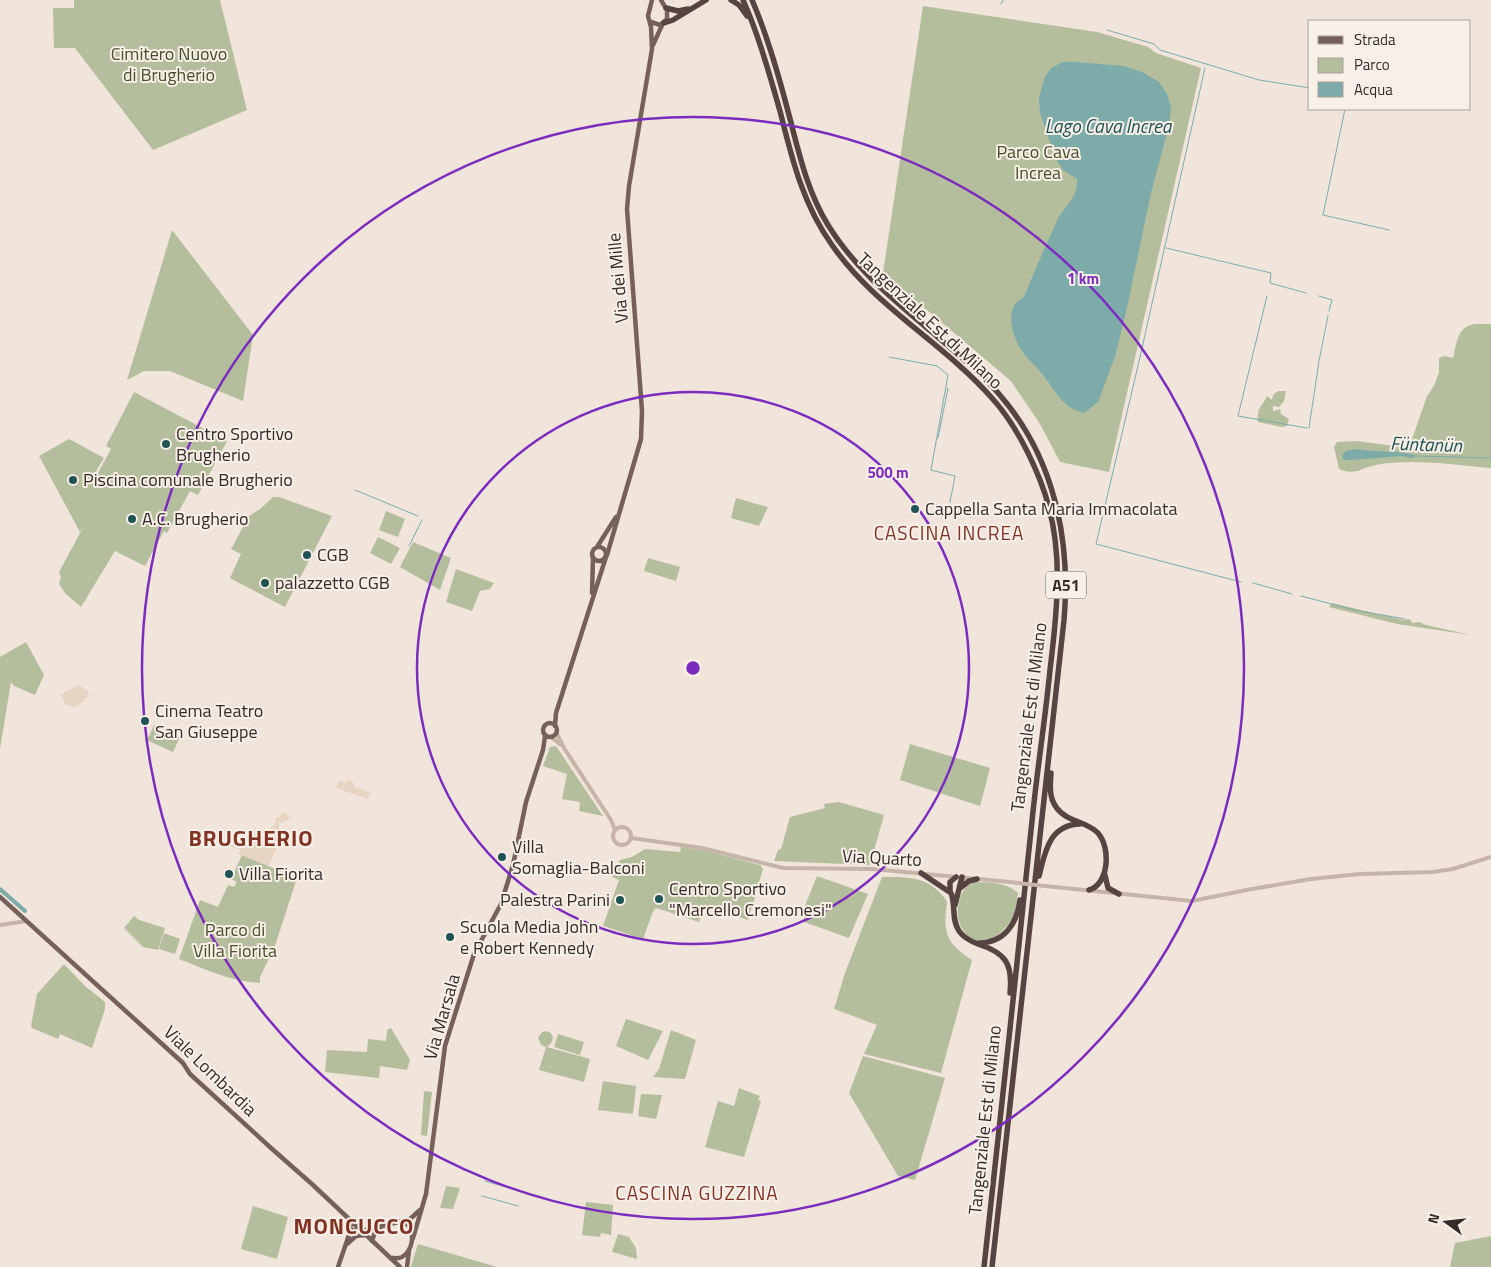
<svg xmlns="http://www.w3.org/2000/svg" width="1491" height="1267" viewBox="0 0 1491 1267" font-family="'Titillium Web',sans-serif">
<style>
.green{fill:#b5be9c}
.plaza{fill:#e7d4c3}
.water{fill:#7cabaa}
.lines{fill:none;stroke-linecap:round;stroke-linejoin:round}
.stream{stroke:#7cabaa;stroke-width:1}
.canal{stroke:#7cabaa;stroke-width:4}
.minor{stroke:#c7b4a8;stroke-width:4}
.major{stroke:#76615a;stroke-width:4.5}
.highway{stroke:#55443f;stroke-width:5.5}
.minor-bridge{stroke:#c7b4a8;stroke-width:4}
.ring{fill:none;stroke:#7b2cbf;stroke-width:2.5}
.poi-dot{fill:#205353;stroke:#f8efe7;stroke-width:2}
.labels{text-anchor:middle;stroke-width:4;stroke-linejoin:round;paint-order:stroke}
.shield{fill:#f8efe7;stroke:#706661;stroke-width:1}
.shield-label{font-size:16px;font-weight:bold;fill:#352b28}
.park-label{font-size:18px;fill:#47512d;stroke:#f8efe7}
.street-label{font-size:18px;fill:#352b28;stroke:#f8efe7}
.poi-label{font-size:18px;fill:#352b28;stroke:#f8efe7;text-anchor:start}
.water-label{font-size:19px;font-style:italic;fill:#205353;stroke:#f8efe7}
.neighbourhood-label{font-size:19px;letter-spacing:1px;fill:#7f3325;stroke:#f8efe7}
.district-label{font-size:22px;font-weight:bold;letter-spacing:1px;fill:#7f3325;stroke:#f8efe7}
.centre{fill:#7b2cbf;stroke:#f8efe7;stroke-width:2.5}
.ring-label{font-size:15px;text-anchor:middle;font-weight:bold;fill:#7b2cbf;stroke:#f8efe7;stroke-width:4;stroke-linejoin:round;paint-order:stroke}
</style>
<rect width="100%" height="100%" fill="#f0e4db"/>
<path class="green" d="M74,0H220L247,110L153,150L75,48H54L53,8H74Z
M923,6L1097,32L1148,47L1156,53L1201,68L1109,472L1060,462L1040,424L1011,381L883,273Z
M172,230L253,335L243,401L170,371H144L127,380Z
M1474,324H1491V468C1455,465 1411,458 1376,465C1360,468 1356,476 1339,469L1334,447L1337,442L1357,441L1409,448L1427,396L1434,386L1439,372V358L1444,356L1453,358C1457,343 1457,327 1474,324Z
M1278,391H1286L1284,401L1279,407L1273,406V411L1280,409L1281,414L1289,419L1287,426L1282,427L1258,422C1257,406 1261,409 1267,396L1272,400L1273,395Z
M134,392L227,441L198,495L190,491L167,533L164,531L145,566L115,551L81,607L65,593L59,584L61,577L59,572L84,526L80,532L39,456L69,439L104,458L96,471L98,473L111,449L106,446Z
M273,497H279L332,516L285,607L230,578L241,554L231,549L249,516L260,509Z
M736,498L768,507L759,526L731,518Z
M386,511L405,519L398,537L379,530Z
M378,537L400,548L391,564L370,553Z
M413,542L451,558L440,590L400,567Z
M648,558L680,567L676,581L644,571Z
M456,569L494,583L490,589L480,591L472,611L446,602Z
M1332,603L1403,620L1410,619L1412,623L1419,622L1426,625L1471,635L1397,624L1329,607Z
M26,642L44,675L35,695L14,686L11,682L0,749V657Z
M154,725L180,737L173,752L147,740Z
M910,744L990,768L980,806L900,780Z
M556,746L558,749L603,816L579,811L580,802L562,799L567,774L543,766L550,747Z
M839,802L884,815L870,865L774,861L778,850L781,849L790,817L825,808L824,804Z
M681,847L702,850L760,865L763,869L748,920L704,906L699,922L656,908L653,911L643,939L603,926L619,880L612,877L620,860L632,857L645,849L680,852Z
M242,855L297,878L275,946L260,977V983C232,982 205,969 179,959L200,900L218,907L228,885L234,887L237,882L231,879Z
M817,876L868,894L849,938L804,922V908Z
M882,877C910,877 929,876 947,901C943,932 945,942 972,960L941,1073L864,1054L877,1025L834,1009L845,973Z
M975,882C989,882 1008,883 1018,893C1017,901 1016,909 1014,916C1012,921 1008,925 1004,929C1001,932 997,937 992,939C968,948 953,923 959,902C962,891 964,886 975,882Z
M134,916L139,920L165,928L158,950L143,947L124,928Z
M164,933L180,939L175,954L159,949Z
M64,964L85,986L105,1002V1009L92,1048L60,1034L58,1039L32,1028L31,1026L37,994Z
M626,1019L663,1031L648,1060L616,1046Z
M391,1028L410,1060L407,1070L380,1066L379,1078L325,1072L327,1050L367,1052L368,1039L386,1041L387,1030Z
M671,1030L696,1040L685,1079L653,1077L659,1069Z
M546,1031C552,1032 554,1037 552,1042L547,1047L590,1059L584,1082L539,1070L546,1047L541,1045L538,1038L542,1032Z
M558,1034L584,1042L580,1055L554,1047Z
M863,1056L945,1078L915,1180L898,1176L849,1093Z
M603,1081L636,1086L633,1114L598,1110Z
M739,1088L760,1096L758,1100L761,1101L744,1157L705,1147L718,1101L734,1106Z
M424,1091L432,1092L427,1136L421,1135Z
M641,1094L662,1095L656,1119L638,1116Z
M446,1186L460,1188L453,1209L440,1208Z
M586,1202L613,1205L611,1235L601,1233L600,1237L582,1235Z
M253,1206L288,1217L277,1259L241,1249Z
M618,1234L629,1237L636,1248L637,1259L612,1252Z
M1491,1236V1267H1450L1455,1243Z
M418,1244L497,1267H412L411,1266Z"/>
<path class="plaza" d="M78,685L89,692L88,696L79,705L75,707L66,705L60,695Z
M339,780L345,783L348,780L352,781L355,787L371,793L368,799L336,788Z
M282,812L293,818L279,823V842L269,866L238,854L240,850L230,846L252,833L266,839L272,826L275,825L276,817L279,818Z"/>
<path class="water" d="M1063,62H1076L1124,66L1142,72L1159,82L1167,94L1171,108L1169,126L1151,193L1127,308L1115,357L1098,402L1084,413C1063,409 1055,390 1043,375C1036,366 1028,360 1022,351C1012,336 1003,307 1024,297C1034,272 1045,247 1056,223C1063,206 1078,200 1077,179L1063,170L1056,159L1040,113L1039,97L1045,77L1051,68Z
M1357,449C1377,453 1397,449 1417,456L1411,458L1402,456L1352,460H1345L1342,458L1343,454L1346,451Z"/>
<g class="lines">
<path class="stream" d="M1001,4L1003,0
M1107,30L1154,44L1160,50L1259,80L1310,88
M1205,68L1140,357L1096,544L1241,582
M1345,109L1323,215L1389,230
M1166,248L1271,273L1270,283L1306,293
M1267,296L1238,416L1307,428
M1319,296L1332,300L1329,311
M889,357L937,366L948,375L931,470L955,476L950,502
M1309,428L1319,361L1328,316
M938,438L948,388
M1416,456L1491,458
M355,490L418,516
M409,546L422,520
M1253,583L1292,594
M1301,596L1354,610L1405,619
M485,1181L541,1197
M482,1196L518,1206"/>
<path class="canal" d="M0,889L25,911"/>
<path class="minor" d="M556,732L564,748L611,820L615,830
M551,737L561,745
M613 836a9 9 0 1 1 18 0a9 9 0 1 1-18 0Z
M631,838L702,848L783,868L873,869L1010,882
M1045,886L1192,901L1252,889L1311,879L1360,874L1433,872L1453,869L1491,857
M0,925L27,921"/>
<path class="major" d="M651,22L660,25L667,19V10L661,0
M653,45L663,23
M592 554a7 7 0 1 1 14 0a7 7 0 1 1-14 0Z
M597,547L616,517
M607,555L641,439L642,411L627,209L629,186L652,49L651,27L648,16L652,0
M592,593L593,557
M543 730a7 7 0 1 1 14 0a7 7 0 1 1-14 0Z
M555,726L556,713L606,557
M0,897L183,1063L190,1074L271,1148L313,1185L400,1267
M350,1232L357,1229L367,1230L410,1219L420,1210
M413,1238L426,1194L445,1046L474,954L501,904L513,865L526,802L543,750L545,736
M372,1241L375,1232L382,1226
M347,1244L356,1236L365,1235
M391,1258C394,1258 399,1259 402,1257C413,1250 415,1234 408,1225L401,1222
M338,1267L350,1232L351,1221
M407,1267L409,1251"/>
<path class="highway" d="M731,0L739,5L747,16
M743,0C759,36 769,73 780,111C792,159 803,205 832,245C874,306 942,342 991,397C1013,421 1028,450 1040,480C1065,542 1058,606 1050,670C1045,721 1037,771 1032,821C1016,970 1001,1118 984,1267
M752,0C768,37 779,76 789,115C799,153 807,191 828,225C855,269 894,300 933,333C956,353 980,371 999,394C1054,457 1071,539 1064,620L992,1267
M666,8L678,11L688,9
M664,23L673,20L706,0
M1051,773C1050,785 1049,797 1056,807C1066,822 1087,821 1098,833C1111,848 1109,884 1089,890
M921,873L951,893C956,905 951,919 959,931C964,938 970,941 978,944C1006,953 1013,964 1010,993
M1105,875L1108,888L1119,894
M1039,876C1045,852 1049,825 1080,824
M960,888L969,881L977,879
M950,892V882L956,877
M955,905L962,877
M979,943C1004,943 1017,924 1020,900"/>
<path class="minor-bridge" d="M1010,882L1045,886"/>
</g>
<g class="ring">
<circle cx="693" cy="668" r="276"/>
<circle cx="693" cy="668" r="551"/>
</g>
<g class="poi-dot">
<circle cx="166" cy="444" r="5"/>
<circle cx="73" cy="480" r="5"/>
<circle cx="915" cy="509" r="5"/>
<circle cx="132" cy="519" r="5"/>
<circle cx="307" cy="555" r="5"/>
<circle cx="265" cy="583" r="5"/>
<circle cx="145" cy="721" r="5"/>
<circle cx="502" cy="857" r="5"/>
<circle cx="229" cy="874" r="5"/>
<circle cx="659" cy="899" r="5"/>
<circle cx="620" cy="900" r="5"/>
<circle cx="450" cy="937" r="5"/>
</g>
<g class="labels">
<rect class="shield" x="1046" y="571.5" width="40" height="27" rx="4"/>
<g class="shield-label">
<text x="1066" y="591">A51</text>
</g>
<g class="park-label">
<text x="169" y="60">Cimitero Nuovo<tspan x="169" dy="21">di Brugherio</tspan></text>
<text x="1038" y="158">Parco Cava<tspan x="1038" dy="21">Increa</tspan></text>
<text x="235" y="936">Parco di<tspan x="235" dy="21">Villa Fiorita</tspan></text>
</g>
<g class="street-label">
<text transform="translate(618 278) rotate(-95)" y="6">Via dei Mille</text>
<text transform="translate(930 321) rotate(43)" y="6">Tangenziale Est di Milano</text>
<text transform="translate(1029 717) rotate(-83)" y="6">Tangenziale Est di Milano</text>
<text transform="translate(882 858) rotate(3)" y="6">Via Quarto</text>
<text transform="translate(442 1017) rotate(-74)" y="6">Via Marsala</text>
<text transform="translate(210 1071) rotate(44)" y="6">Viale Lombardia</text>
<text transform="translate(985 1120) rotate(-84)" y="6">Tangenziale Est di Milano</text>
</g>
<g class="poi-label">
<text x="176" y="440">Centro Sportivo<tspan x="176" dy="21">Brugherio</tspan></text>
<text x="83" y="486">Piscina comunale Brugherio</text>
<text x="925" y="515">Cappella Santa Maria Immacolata</text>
<text x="142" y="525">A.C. Brugherio</text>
<text x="317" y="561">CGB</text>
<text x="275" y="589">palazzetto CGB</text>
<text x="155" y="717">Cinema Teatro<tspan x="155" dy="21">San Giuseppe</tspan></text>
<text x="512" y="853">Villa<tspan x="512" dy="21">Somaglia-Balconi</tspan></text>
<text x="239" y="880">Villa Fiorita</text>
<text x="669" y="895">Centro Sportivo<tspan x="669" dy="21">"Marcello Cremonesi"</tspan></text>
<text x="610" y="906" text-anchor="end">Palestra Parini</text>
<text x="460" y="933">Scuola Media John<tspan x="460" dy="21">e Robert Kennedy</tspan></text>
</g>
<g class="water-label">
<text x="1108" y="133">Lago Cava Increa</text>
<text transform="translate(1426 444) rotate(2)" y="7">Füntanün</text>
</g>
<g class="neighbourhood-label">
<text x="949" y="540">CASCINA INCREA</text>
<text x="697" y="1200">CASCINA GUZZINA</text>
</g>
<g class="district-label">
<text x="251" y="846">BRUGHERIO</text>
<text x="354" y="1234">MONCUCCO</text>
</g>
</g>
<circle cx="693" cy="668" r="8" class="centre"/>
<g class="ring-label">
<text x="1083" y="284">1 km</text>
<text x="888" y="478">500 m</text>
</g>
<rect x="1308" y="20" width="162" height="90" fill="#f8efe7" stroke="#aaa19b"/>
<rect x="1318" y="36" width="25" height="8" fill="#76615a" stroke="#aaa19b"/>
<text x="1354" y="45" font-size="15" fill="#352b28">Strada</text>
<rect x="1318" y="58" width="25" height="15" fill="#b5be9c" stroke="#aaa19b"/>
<text x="1354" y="70" font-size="15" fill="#352b28">Parco</text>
<rect x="1318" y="82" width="25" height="15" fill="#7cabaa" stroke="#aaa19b"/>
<text x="1354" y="95" font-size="15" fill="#352b28">Acqua</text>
<g transform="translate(1446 1222) rotate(285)" stroke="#f8efe7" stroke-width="4" paint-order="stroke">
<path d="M0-4L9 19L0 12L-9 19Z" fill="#352b28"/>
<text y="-8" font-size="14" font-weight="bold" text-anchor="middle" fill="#352b28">N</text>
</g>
</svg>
